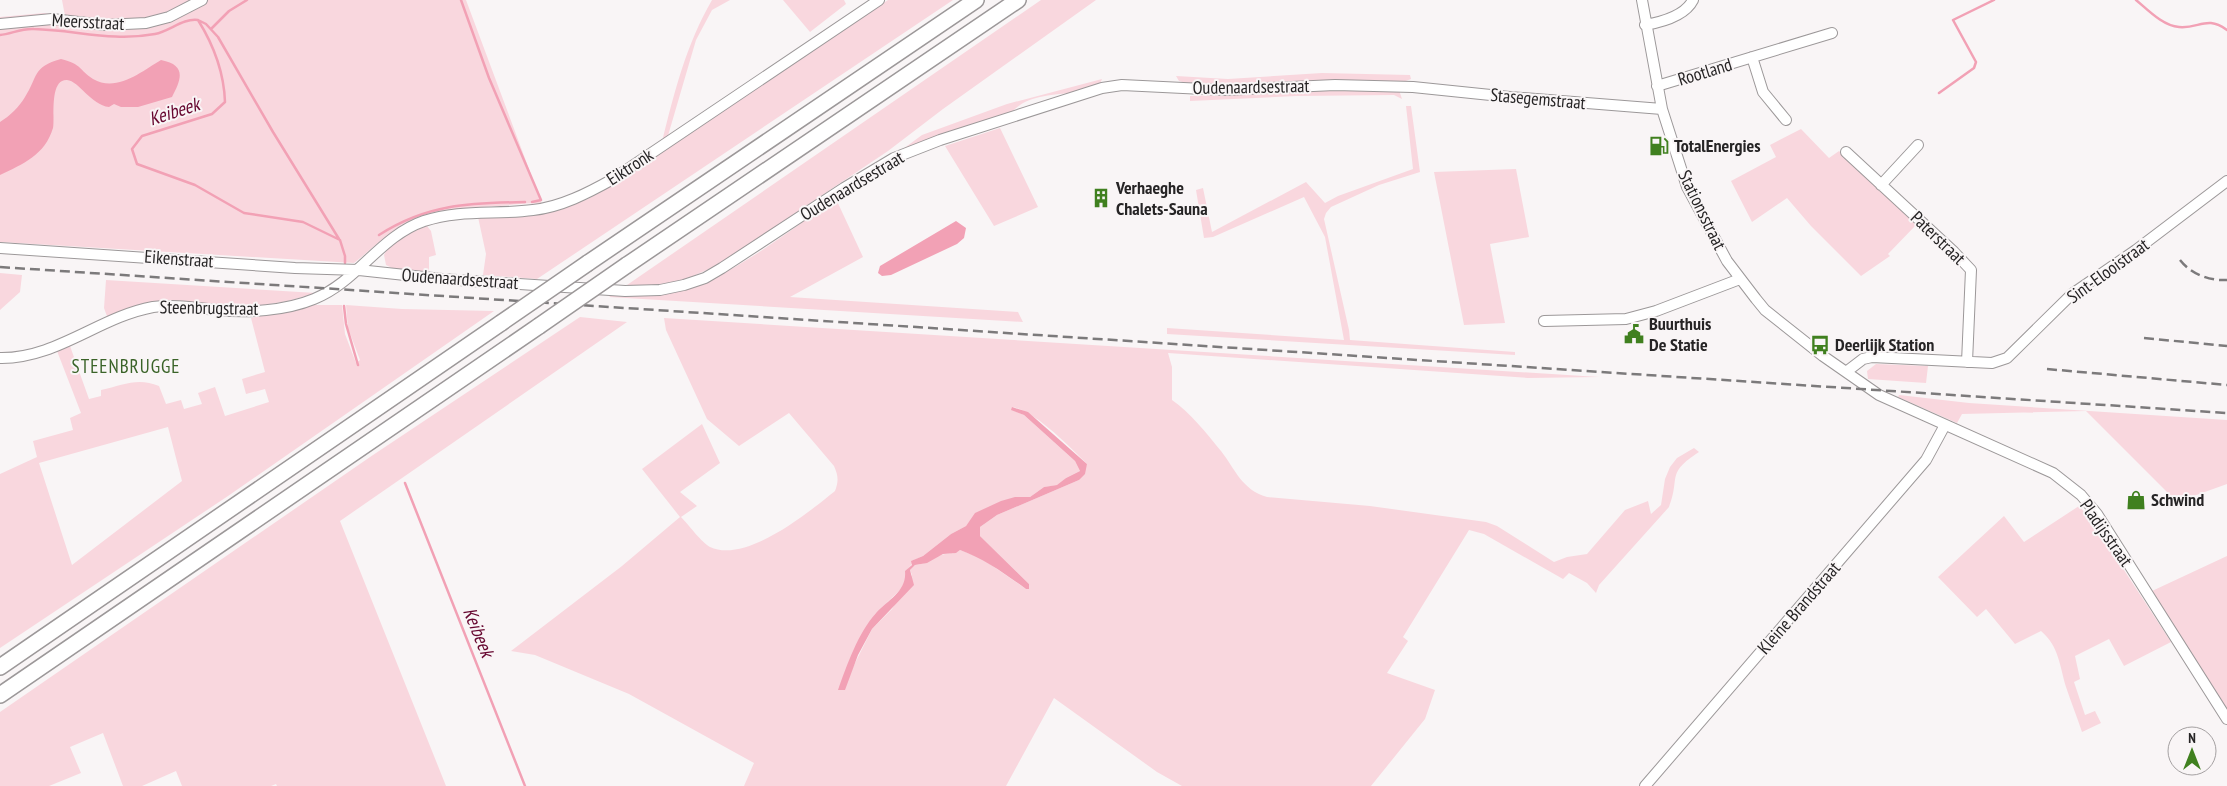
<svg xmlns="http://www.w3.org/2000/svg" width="2227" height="786" viewBox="0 0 2227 786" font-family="'PT Sans Narrow',sans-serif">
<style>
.green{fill:#f9d7de;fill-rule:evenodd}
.water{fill:#f2a1b5}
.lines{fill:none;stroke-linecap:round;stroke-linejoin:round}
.stream{stroke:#f2a1b5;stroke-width:2.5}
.minor-casing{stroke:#9c9899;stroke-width:12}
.highway-casing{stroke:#9c9899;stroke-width:18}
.minor{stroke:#fff;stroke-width:10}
.highway{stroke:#fff;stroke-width:15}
.rail{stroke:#7c7a7b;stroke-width:2.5;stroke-dasharray:10 5;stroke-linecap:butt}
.highway-bridge-casing{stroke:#9c9899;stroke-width:18;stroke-linecap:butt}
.highway-bridge{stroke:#fff;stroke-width:15}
.labels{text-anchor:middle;stroke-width:4;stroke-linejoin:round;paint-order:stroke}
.street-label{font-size:18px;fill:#262425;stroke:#f9f5f6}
.poi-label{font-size:18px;font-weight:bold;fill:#262425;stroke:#f9f5f6;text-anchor:start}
.water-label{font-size:19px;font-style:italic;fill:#66062f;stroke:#f9f5f6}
.neighbourhood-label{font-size:19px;letter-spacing:1px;fill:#3a6328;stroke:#f9f5f6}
</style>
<rect width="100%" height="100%" fill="#f9f5f6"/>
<path class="green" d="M62,0H466L542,204C527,202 515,205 500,206C469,208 435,208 406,223C387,233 371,250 354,263L0,242V17L44,13L65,16Z
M712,0H730L712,10L696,40L667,139L662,142C674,93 686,45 712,0Z
M783,0H844L846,4L810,32Z
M888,0H953L537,279L483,275L486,254L478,217L546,213L588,199L647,162Z
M1041,0H1096L943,109L888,151L718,265L684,280L655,285H627Z
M1322,73L1410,75L1411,79L1403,82L1190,84L1179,81L1176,76L1228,79Z
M1102,79L1100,84C1092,86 1083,91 1074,92C1053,96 1028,94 1012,112L903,149L922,135L1007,104Z
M1337,89L1399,90L1402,99L1394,95L1296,96L1190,101V96Z
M1406,106H1411L1420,172L1379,185L1331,207L1326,213L1324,219L1349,330L1350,340L1515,352V355L1167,334V328L1344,340L1325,237L1304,197L1213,237L1204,238L1196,190L1203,188L1212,232L1306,182L1325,203L1338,196L1413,169Z
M1000,128L1038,207L994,226L945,146Z
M1801,129L1829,158L1839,151L1916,225L1888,254L1890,256L1861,276L1811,226L1787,198L1752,222L1731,181L1776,157L1770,145Z
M1516,169L1529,237L1490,244L1505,323L1464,325L1434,172Z
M836,199L863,257L790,297L1018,312L1023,322L609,297L613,294C641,296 678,293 704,282C749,264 795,226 836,199Z
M427,226L431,231L436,255L429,257V273L398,271L386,265L384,255C392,239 412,232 427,226Z
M0,273L22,275L20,292L0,310Z
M106,280L316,293L288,301L264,305L231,307L188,302L108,319L104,308Z
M312,305H342L345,334L356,363L360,360L348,328L346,305L402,309L494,311L228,496L0,648V474L37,457L33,441L73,430L70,418L81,413L57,351L70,346L89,399L101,396V390C123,385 138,377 159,386L166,404L181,400L184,409L202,404L198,393L215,387L225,416L269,402L265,389L246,394L242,379L265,372L251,318ZM168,427L182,481L72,565L39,463Z
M580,317L627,322L340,521L446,786H277L276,784L271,786H182L176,771L142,786H123L103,733L70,747L81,773L49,786H0V712L373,455Z
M664,318L1599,377L1528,378L1168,353L1172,367V400C1190,412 1207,434 1221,451C1235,469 1242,490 1267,497L1370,506L1486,522L1497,526L1554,562L1567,557L1587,554L1625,510L1648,501L1651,514L1661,505L1665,479L1670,467L1677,458L1694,448L1699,452C1665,474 1681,477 1669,507L1599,585L1596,593L1587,583L1569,573L1563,579L1484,534L1469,530L1403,637L1408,641L1387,673L1435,690L1425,719L1371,786H1182L1157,772L1054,698L1006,786H744L754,763L629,694L535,655L511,651L622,566L680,517L642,469L702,424L720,463L680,492L697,506L681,517C688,524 702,543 710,547C746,564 809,512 835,491C839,481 838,475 834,466L789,413L739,446L707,419L666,330ZM1012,407C1034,410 1071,448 1087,464L1079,480L997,515L980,527V536L1029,584L1026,589L981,558L960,550C955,554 951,553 945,554C934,556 926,565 915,565L910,570L912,575L892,609L872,629L842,689L875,614L902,588L906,580V571L912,564V561L923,556L951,534L966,526L976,513L1030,497L1044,487L1058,485L1066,478L1080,471L1075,461L1024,415L1012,410Z
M1876,364L1928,366L1926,383L1868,379L1867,371Z
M1899,395L1969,403L2227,420V484L2177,502L2086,411L1962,414L1957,423L1898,397Z
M2079,506L2092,521L2171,642L2124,666L2109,639L2075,656L2080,679L2074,682L2085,715L2095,711L2101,723L2082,732C2077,717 2071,702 2066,687C2060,667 2059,646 2041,631L2015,644L1986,609L1977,617L1938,577L2004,516L2024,542Z
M2227,556V711L2152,591Z"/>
<path class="water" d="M61,59C82,64 79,70 93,79C117,93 142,71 161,60C186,65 182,78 172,97L138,107H121L114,104L109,107C91,105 79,81 67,80C49,79 55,118 53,128C45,155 23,164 0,175V122C10,116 19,107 25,97C38,77 32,67 61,59Z
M956,221L966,228L964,238L957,244L891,275L882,276L878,273L880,266Z
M1012,407L1028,412L1087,464L1085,474L1079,480L997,515L980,527V536L1029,584V589H1026C1005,574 985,559 960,550L956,553L943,554L927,563L915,565L910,570L914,585L872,629L858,655L845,690H838C847,665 858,633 876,613C889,599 907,591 905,571L912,565L911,561L923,556L951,534L966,526L975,513L1001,501L1015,497H1030L1044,487L1057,485L1066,478L1080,471L1075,461L1024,415L1011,410Z"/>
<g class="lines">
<path class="stream" d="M461,0L489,78L541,200L532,202
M2136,0C2148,10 2163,26 2179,27C2199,29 2207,15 2227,30
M198,20L206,24L218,37L273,132L339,239
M211,29L229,11L247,0
M0,35C11,34 22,28 34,29C76,30 112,42 155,34C170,31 183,18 198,20C213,44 224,73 225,102L212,114L142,136L132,149L137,164L195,185L244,213L303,222L340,240L345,256V263
M1939,93L1974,68L1976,62L1953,20L1994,0
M379,235C427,204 469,203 525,202
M344,306L346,324L358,365
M405,483L525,786"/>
<defs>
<path id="minor" d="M1642,0L1662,109L1687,187L1727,261L1756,299L1765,310L1823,356L1879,395L2053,473L2081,495L2097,514L2227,719
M0,24L52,19L105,25L146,23L169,17L202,0
M1645,25C1662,22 1685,16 1693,0
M1752,57L1763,92L1786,120
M1657,86L1832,33
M1846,152L1954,252L1971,270L1967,362
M1881,185L1918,145
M0,248L295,268L359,270L442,279L625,291L660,290L684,285L705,278L722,268L844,188L894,158L940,140L1102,88L1122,85L1224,90L1335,85L1413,87L1510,97L1662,109
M1544,321L1626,319L1656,311L1740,279
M0,358C56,359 99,317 153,307C174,304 196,308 217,310C247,313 285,311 314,299C357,282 380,236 424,221C460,209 496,215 533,210C561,207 588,193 613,179L879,0
M1846,372L1863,359L1872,357L1992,363L2007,358L2072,294L2136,250L2227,181
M1645,786L1926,460L1945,425"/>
<path id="highway" d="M588,263L976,0
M627,265L1018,0
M0,667L501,323
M0,695L539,326"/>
</defs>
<use href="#minor" class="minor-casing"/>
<use href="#highway" class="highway-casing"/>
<use href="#minor" class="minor"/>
<use href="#highway" class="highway"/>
<path class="rail" d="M2180,260C2191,274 2209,281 2227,280
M0,267L2227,413
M2144,338L2227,346
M2047,369L2227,385"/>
<defs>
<path id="highway-bridge" d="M501,323L588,263
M539,326L627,265"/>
</defs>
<use href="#highway-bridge" class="highway-bridge-casing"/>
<use href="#highway-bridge" class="highway-bridge"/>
</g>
<defs>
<symbol id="fuel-bare" viewBox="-9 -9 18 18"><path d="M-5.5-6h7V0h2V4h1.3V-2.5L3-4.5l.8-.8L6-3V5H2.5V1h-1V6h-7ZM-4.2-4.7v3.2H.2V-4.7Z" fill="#40801f" stroke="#f9f5f6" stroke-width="2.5" paint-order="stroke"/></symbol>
<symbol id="building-bare" viewBox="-9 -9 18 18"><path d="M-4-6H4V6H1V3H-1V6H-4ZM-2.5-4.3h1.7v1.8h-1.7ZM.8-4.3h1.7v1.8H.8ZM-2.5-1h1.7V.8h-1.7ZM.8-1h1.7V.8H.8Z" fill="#40801f" stroke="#f9f5f6" stroke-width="2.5" paint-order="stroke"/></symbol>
<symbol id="civic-bare" viewBox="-9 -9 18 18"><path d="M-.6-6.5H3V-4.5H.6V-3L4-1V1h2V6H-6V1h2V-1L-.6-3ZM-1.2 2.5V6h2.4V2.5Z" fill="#40801f" stroke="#f9f5f6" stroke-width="2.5" paint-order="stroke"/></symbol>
<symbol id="bus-bare" viewBox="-9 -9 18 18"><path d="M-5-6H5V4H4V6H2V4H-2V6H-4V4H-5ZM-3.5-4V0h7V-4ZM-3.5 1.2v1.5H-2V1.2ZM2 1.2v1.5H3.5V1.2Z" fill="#40801f" stroke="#f9f5f6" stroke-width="2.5" paint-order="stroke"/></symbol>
<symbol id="shop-bare" viewBox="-9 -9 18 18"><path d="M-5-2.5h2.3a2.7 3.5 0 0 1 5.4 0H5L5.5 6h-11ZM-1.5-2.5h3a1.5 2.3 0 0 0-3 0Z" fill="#40801f" stroke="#f9f5f6" stroke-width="2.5" paint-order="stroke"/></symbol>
</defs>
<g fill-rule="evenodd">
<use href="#fuel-bare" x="1645" y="132" width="28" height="28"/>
<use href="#building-bare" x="1087" y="184" width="28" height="28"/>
<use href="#civic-bare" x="1620" y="320" width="28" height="28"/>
<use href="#bus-bare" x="1806" y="331" width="28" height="28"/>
<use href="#shop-bare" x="2122" y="486" width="28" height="28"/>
</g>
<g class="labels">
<g class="street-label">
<text transform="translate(88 22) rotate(3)" y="6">Meersstraat</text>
<text transform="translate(1705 72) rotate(-17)" y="6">Rootland</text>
<text transform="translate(1251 87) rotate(-1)" y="6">Oudenaardsestraat</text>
<text transform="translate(1538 99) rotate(5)" y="6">Stasegemstraat</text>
<text transform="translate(630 167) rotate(-33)" y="6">Eiktronk</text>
<text transform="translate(852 186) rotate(-31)" y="6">Oudenaardsestraat</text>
<text transform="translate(1702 210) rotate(64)" y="6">Stationsstraat</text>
<text transform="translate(1938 238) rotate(44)" y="6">Paterstraat</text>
<text transform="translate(179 259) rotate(4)" y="6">Eikenstraat</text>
<text transform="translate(2108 271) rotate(-36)" y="6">Sint-Elooistraat</text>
<text transform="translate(460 279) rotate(4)" y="6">Oudenaardsestraat</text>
<text transform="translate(209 308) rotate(1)" y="6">Steenbrugstraat</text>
<text transform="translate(2106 533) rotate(55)" y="6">Pladijsstraat</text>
<text transform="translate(1799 608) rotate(-49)" y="6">Kleine Brandstraat</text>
</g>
<g class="poi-label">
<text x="1674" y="152">TotalEnergies</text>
<text x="1116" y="194">Verhaeghe<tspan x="1116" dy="21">Chalets-Sauna</tspan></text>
<text x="1649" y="330">Buurthuis<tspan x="1649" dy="21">De Statie</tspan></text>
<text x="1835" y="351">Deerlijk Station</text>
<text x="2151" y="506">Schwind</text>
</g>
<g class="water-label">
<text transform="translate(174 111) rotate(-18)" y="7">Keibeek</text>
<text transform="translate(479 632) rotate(68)" y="7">Keibeek</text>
</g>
<g class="neighbourhood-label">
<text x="126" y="373">STEENBRUGGE</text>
</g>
</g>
<g transform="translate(2192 751)"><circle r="24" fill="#f9f5f6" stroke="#a5a1a2"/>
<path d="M0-4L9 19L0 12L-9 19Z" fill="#40801f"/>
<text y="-8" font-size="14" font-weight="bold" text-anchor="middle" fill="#262425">N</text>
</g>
</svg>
